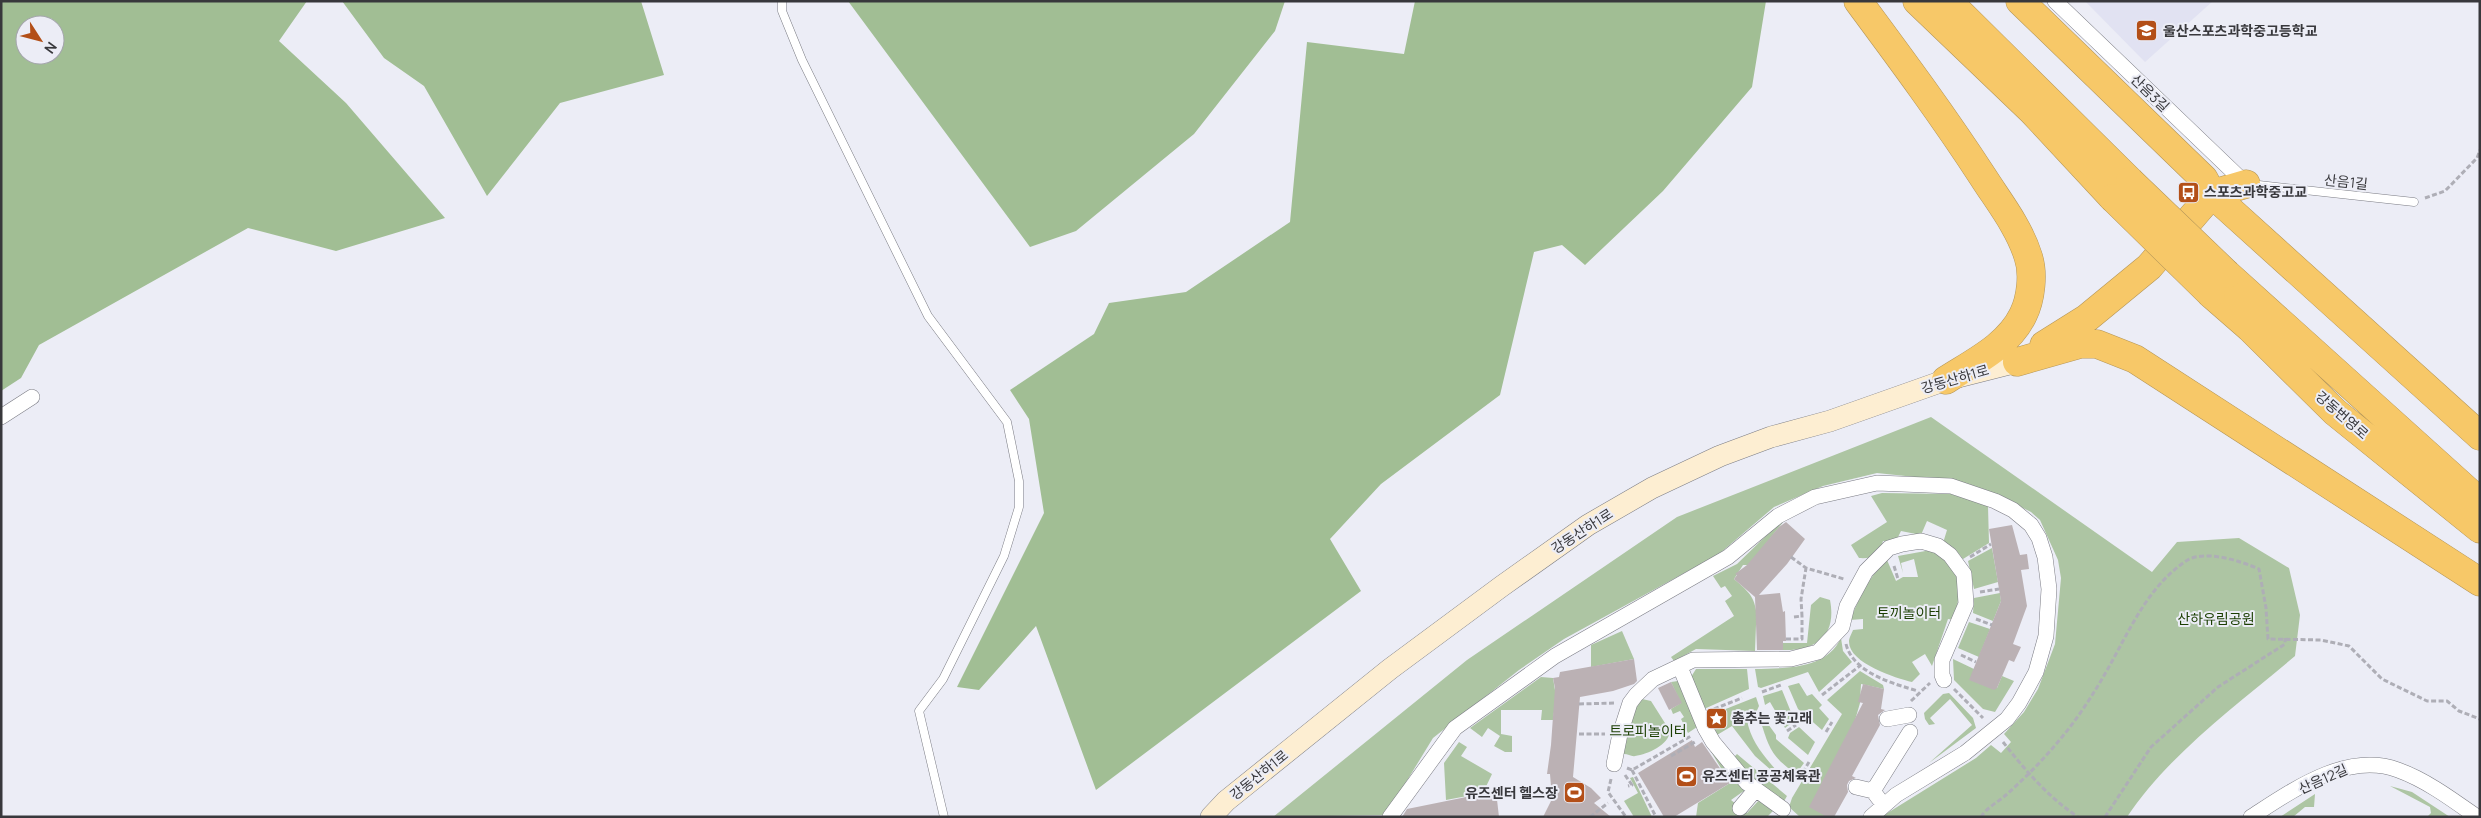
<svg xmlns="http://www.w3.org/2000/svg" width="2481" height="818" viewBox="0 0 2481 818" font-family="Manrope,'Noto Sans KR',sans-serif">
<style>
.built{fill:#e1e2f2}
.green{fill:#adc5a3}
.forest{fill:#a1be94;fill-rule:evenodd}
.building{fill:#bbb1b4}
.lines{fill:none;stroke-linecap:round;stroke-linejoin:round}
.lane-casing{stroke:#7b7c84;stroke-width:9}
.street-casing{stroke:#7b7c84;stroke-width:16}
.secondary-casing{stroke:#7b7c84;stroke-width:22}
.highway-casing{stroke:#b49659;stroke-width:29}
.path{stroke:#aeaeb6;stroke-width:3;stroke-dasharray:5 2.5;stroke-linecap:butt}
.lane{stroke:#fff;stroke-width:8}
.street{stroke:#fff;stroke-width:15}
.secondary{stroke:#fdeed2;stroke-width:21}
.highway{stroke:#f7c868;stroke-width:28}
.highway-bridge-casing{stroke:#b49659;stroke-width:29;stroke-linecap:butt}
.highway-bridge{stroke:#f7c868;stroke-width:28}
.labels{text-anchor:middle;stroke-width:4;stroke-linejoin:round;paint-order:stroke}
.poi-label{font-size:14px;font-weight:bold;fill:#38383c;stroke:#ecedf6;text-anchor:start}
.street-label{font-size:14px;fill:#38383c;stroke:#ecedf6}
.park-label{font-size:14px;fill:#1a3e01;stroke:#ecedf6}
</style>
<rect width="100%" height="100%" fill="#ecedf6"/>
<path class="built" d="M2085,1H2213L2145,62Z"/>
<path class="green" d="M1931,417L2152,572L2177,542L2239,538L2289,568L2300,615L2295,656C2237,705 2170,753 2127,817H1881L1976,758L1991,745L2001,753L2011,742L2004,734L2024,712L2038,689L2055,644L2061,578L2058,560L2040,520L2031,512L1989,491L1962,482L1877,473L1823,486L1774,507L1719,554L1564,639L1519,670L1433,738L1386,815L1273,817L1467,660L1677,517Z
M1882,493L1951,494L1988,506L1989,543L1963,559L1955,549L1943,543L1947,530L1927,521L1921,535L1901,531L1896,541H1883C1879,555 1873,559 1859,558L1851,545L1887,522L1871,496Z
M1784,521L1749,565H1743L1734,579C1754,596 1755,599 1758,624L1756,625L1755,651L1696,649L1674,661L1671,657L1734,616L1725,601L1732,596L1725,586L1721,588L1713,576L1737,564L1772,530Z
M1992,548L1998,582L1974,589L1968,561Z
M1931,550C1936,554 1944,557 1948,561C1963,574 1959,603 1954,620L1948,619L1932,666L1925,654L1912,662L1920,674L1912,682C1896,678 1848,663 1849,641C1849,638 1852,633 1853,630L1863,629V619L1850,620C1860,597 1868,577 1887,560L1896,581L1903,577H1918L1914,559L1901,563L1903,573L1898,556Z
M2000,593L2001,601L1993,621L1973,613L1974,598Z
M1820,597L1830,600C1837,636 1816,651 1783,650V643H1807L1811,605Z
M1969,622L1990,629L1979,657L1958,648Z
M1622,631L1634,659L1591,667V645Z
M1841,638L1843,651L1852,662L1819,692L1808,672L1761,688L1758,687L1755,669C1785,668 1826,670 1841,638Z
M1953,659L1974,669L1997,688L2002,676L2014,681L1995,712L1983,709L1954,680Z
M1696,669H1747L1749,689L1704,709L1691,677Z
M1860,671L1883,685L1884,689L1861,684L1860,703L1827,817H1800L1789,807L1792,798L1842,714L1827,700Z
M1541,677L1553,678L1556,696L1553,720H1541L1542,710H1501V734L1512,736V752H1505L1494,746L1500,736L1488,728L1482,737L1470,728Z
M1678,681L1697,727L1688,733L1681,719L1684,717L1680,711L1673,714L1671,709L1681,703L1671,682Z
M1799,683L1807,696L1812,694L1822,705L1819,708L1829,719L1822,730L1798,709L1788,686Z
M1782,690L1793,717V722L1785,728L1770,702L1765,705L1763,696Z
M1949,693L1973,718L1976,728L1929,763L1972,725L1950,699L1930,718L1935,724L1929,725L1925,719L1924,713L1943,694Z
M1756,697L1759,706L1753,719L1747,720C1751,743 1766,758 1781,776L1780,778L1755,756L1732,726L1717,735L1708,716Z
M1642,699L1651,701L1670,731C1669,745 1648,754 1635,756C1632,757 1628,754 1624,754C1620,734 1630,714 1642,699Z
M1763,717L1776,735V739L1804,763L1796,774C1771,756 1769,748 1760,719Z
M1799,727L1815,742L1808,755L1788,738L1790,733Z
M1459,742L1467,747L1461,756L1492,774L1483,793L1446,800L1444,763Z
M1710,750L1748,788L1731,800L1747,813L1761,798L1775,809L1767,817H1696L1698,803L1730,783Z
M1737,754L1787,796L1783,803L1756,786L1733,758Z
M1633,777L1652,817H1634L1624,801L1638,793L1630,778Z
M2390,786L2412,792L2450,817H2427L2431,813L2430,807Z
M2315,794L2314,807H2305L2293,817H2280Z"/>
<path class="forest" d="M1,1H307L279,41L346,103L445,218L336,251L248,228L39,345L21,378L1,391ZM25,25H55V55H25Z
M342,1H641L664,75L560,103L487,196L424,86L384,58Z
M848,1H1285L1275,31L1194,134L1076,231L1030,247Z
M1415,1H1766L1752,87L1663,191L1585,265L1562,245L1534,252L1500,395L1381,484L1330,539L1361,591L1096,790L1036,626L979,690L957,687L1044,513L1029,419L1010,390L1094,334L1109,303L1186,292L1290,222L1307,42L1404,54Z"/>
<path class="building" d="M1786,522L1805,539L1787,564L1759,595L1780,593L1783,612L1785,611L1786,641H1783V650H1757L1755,597L1734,579L1737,575L1735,574L1747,565L1779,527Z
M2012,525L2020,555L2027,554L2029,569L2021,570L2027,606L2013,644L2021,647L2014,662L2009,660L1997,688L1994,690L1969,680L2001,601L1989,529Z
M1634,659L1637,681L1634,684L1613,691L1580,697L1573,777L1591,788L1601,798L1594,803L1611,817H1543L1552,799L1550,774H1547L1551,745L1555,688L1553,678L1559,677L1560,672Z
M1671,682L1682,703L1669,710L1658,688Z
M1863,684L1884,689L1881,709L1885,710L1878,715L1880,725L1852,776L1856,778L1849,781L1847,785L1848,792L1834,817H1827L1809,807L1863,703L1858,702Z
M1692,740L1695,747L1702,742L1730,783L1674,817H1664L1638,773Z
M1496,791L1499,817H1402L1407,809Z"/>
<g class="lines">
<defs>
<path id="lane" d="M782,1V11L802,60L928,316L1007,422L1019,481V507L1004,556L943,679L919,711L944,817
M2250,184L2414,202"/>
<path id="street" d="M2055,1L2246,184
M1,417L32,397
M1680,667L1705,728L1713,742L1747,783L1783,809
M1887,719L1909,715
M1614,764L1620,734L1630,703L1636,695L1653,679L1693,660L1791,659L1818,652L1842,627L1847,606L1866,571L1889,548L1902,544L1921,541L1938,546L1950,555L1964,574L1966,604L1942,660V675L1944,680
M1856,787L1873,791L1879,799
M1873,791L1910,732
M1740,808L1756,789
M1390,817L1455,728L1555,656L1728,557L1778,516L1815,497L1877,483L1951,486L1995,501L2013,510L2031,525L2039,538L2045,557L2049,589L2046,636L2036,672L2019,703L2007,719L1965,753L1896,795L1871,817
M2251,817C2293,790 2347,751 2398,770C2426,780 2453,800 2477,817"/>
<path id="secondary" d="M1211,817L1226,801L1390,669L1502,586L1588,525L1652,488L1720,456L1771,437L1830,421L1946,380L2017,362"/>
<path id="highway" d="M1858,1C1901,59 1944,117 1983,177C1999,202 2019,227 2028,256C2034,273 2031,299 2023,315C2008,346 1974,362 1946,380
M1917,1L2033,112L2113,198
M1948,1L2130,181
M2020,1L2204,179L2212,194L2480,436
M2227,274L2480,502
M2211,294L2250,328L2335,412L2480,529
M2044,345L2087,318L2149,267L2212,194L2246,184
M2017,362L2080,344H2097L2135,359L2480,582"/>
</defs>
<use href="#lane" class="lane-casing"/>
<use href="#street" class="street-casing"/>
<use href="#secondary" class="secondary-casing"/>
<use href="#highway" class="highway-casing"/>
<path class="path" d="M2425,198L2445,191L2477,158L2480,150
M1791,557L1806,568L1844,579
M1970,557L1991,544
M1894,566L1898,579
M1980,592L1999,589
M1794,617L1802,616L1801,599L1806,568
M1976,619L1992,625
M1786,639H1802V616
M1846,644C1853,673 1894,684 1918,691
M1961,655L1976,662
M1954,689L1983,718
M1762,692L1781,685
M1822,695L1861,665
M1911,701L1930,683
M1579,704L1615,703
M1714,709L1742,698
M1787,731L1796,725
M1826,732L1832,722
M1579,734H1605
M2003,742C2025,770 2048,797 2078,817
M1671,756L1695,742
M1627,768L1632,770L1691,736
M1632,770L1656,817
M1625,775L1632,785L1628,786
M1611,779L1608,792L1626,817
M1799,779L1809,762
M1590,817L1608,803
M1981,817C1986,808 1998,802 2006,795C2024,779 2042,761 2057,743C2077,720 2095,692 2110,665C2131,627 2149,586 2186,561C2204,549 2241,561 2259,569L2266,608L2268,639L2321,640L2349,646L2382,679L2427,701H2447L2459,711L2480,719
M2105,817L2151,747L2218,687L2285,644V638"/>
<use href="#lane" class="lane"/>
<use href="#street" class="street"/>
<use href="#secondary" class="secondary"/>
<use href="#highway" class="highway"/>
<defs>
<path id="highway-bridge" d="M2130,181L2227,274
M2113,198L2211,294"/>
</defs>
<use href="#highway-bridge" class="highway-bridge-casing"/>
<use href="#highway-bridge" class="highway-bridge"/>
</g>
<defs>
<symbol id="school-square" viewBox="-11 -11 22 22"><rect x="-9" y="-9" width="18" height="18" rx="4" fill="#b34f18" stroke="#ecedf6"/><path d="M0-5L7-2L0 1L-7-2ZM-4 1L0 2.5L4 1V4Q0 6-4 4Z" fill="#fff"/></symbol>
<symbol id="bus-square" viewBox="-11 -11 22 22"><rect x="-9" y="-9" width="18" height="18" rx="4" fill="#b34f18" stroke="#ecedf6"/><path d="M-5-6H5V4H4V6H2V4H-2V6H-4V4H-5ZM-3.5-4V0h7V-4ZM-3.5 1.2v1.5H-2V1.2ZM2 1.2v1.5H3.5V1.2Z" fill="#fff"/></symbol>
<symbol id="sight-square" viewBox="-11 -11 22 22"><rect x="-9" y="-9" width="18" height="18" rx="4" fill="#b34f18" stroke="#ecedf6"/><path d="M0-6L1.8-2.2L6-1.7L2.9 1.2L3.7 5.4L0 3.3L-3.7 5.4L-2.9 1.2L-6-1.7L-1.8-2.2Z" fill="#fff"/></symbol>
<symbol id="stadium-square" viewBox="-11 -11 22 22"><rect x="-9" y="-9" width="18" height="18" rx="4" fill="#b34f18" stroke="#ecedf6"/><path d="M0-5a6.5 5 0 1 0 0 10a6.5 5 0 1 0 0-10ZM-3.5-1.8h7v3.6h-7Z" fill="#fff"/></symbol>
</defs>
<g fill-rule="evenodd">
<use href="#school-square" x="2134" y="18" width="25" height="25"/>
<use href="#bus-square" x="2176" y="180" width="25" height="25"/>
<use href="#sight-square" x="1704" y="706" width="25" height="25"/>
<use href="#stadium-square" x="1674" y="764" width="25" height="25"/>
<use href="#stadium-square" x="1562" y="780" width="25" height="25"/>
</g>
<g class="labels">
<g class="poi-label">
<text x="2163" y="36">울산스포츠과학중고등학교</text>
<text x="2204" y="197">스포츠과학중고교</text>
<text x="1732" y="723">춤추는 꽃고래</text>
<text x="1702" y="781">유즈센터 공공체육관</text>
<text x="1558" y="798" text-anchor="end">유즈센터 헬스장</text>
</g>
<g class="street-label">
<text transform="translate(2150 93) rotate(44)" y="5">산음3길</text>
<text transform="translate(2346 182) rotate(6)" y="5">산음1길</text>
<text transform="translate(1955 379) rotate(-16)" y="5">강동산하1로</text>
<text transform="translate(2342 415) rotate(41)" y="5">강동번영로</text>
<text transform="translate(1582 531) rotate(-33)" y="5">강동산하1로</text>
<text transform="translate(1259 775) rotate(-39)" y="5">강동산하1로</text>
<text transform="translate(2323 779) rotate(-24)" y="5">산음12길</text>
</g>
<g class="park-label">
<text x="1909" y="618">토끼놀이터</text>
<text x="2216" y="624">산하유림공원</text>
<text x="1648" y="736">트로피놀이터</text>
</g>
</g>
<rect width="2481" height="818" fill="none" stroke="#38383c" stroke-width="5"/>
<g transform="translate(40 40) rotate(126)"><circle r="24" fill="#ecedf6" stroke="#a4a5ac"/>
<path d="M0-4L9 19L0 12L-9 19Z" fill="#b34f18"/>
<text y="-8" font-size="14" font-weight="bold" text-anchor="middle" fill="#38383c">N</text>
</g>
</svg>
